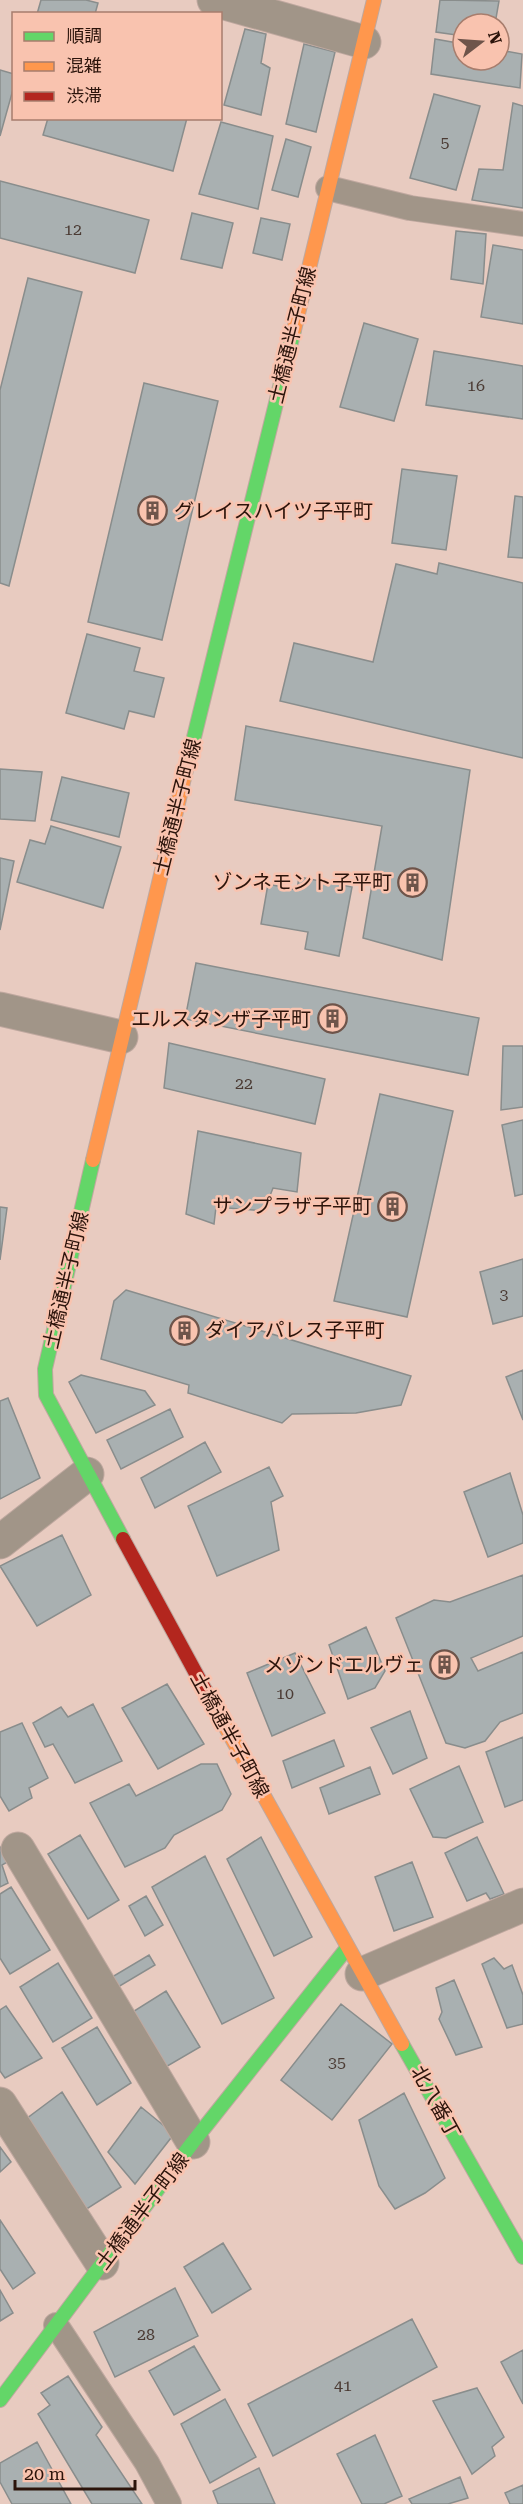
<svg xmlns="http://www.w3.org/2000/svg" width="523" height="2504" viewBox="0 0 523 2504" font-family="'Roboto Serif','Noto Sans JP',serif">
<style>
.building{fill:#a9b0b1;stroke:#898d8c;stroke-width:1.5}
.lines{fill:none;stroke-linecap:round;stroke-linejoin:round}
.lane-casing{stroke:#bfa89f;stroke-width:26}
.street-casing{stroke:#bfa89f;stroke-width:35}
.fast-casing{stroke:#bfa89f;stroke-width:16}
.slow-casing{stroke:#bfa89f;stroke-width:16}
.jam-casing{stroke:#bfa89f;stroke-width:16}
.lane{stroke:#a19588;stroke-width:24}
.street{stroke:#a19588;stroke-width:33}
.fast{stroke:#63d668;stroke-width:14}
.slow{stroke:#ff974d;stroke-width:14}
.jam{stroke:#b3261e;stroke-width:14}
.labels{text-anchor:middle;stroke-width:5;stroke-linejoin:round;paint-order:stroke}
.number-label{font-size:16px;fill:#4b3b34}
.street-label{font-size:20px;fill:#2c140b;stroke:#f9c3af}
.poi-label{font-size:20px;fill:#2c140b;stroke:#f9c3af;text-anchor:end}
</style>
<rect width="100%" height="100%" fill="#e8cbc0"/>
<path class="building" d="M41,0H86L98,3L95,14H37Z
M440,0L499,1L495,24H463V36L436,32Z
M245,29L266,34L261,63L270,68L261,115L224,105Z
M435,39L463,44V60H499V50L522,54L520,88L431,74Z
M304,44L335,52L316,132L286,124Z
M0,70L14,74V86L0,136Z
M434,94L480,106L456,190L410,178Z
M513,103L523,106V208L472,200L479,169L503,170Z
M48,118H187L173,171L43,135Z
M221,122L273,136L258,209L199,194Z
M286,139L311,147L298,197L272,190Z
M0,181L149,220L135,273L0,238Z
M192,213L233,223L222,268L181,259Z
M261,218L290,224L282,260L253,253Z
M456,231L486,234L483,284L451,279Z
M493,245L523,250V324L481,317Z
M28,278L82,292L9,586L0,583V390Z
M364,323L418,339L394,421L340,407Z
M434,351L523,366V419L426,405Z
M144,383L218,401L162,640L88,622Z
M402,469L457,476L446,550L392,543Z
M515,496L523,497V558L508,557Z
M439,563L523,583V758L280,701L294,643L373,662L396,564L437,574Z
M87,634L140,648L134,671L164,678L154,717L129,711L124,729L66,713Z
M246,726L470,770L442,960L363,938L382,826L235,800Z
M0,769L42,772L35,821L0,819Z
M62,777L129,793L119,837L51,820Z
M51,826L121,847L103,908L17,882L30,840L45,844Z
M0,858L14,861L0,930Z
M299,877L352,887L339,956L305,949L308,932L261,924L268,884L297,890Z
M196,963L479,1018L468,1075L185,1019Z
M169,1043L325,1079L315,1124L164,1088Z
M503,1046H523V1107L501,1110Z
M380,1094L453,1111L407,1317L334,1301Z
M523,1120V1194L515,1196L502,1125Z
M198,1131L301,1153L297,1192L273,1188L264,1211L216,1207L214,1224L186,1214Z
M0,1207L7,1208L0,1260Z
M523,1259V1316L493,1324L480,1272Z
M126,1290L411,1376L401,1405L356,1413L292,1414L282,1423L188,1393L189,1385L101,1359L114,1301Z
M523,1370V1420L506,1377Z
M81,1375L145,1391L155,1405L96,1433L69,1382Z
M8,1398L40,1478L0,1499V1401Z
M170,1409L183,1437L121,1469L107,1440Z
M205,1442L221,1472L155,1508L141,1478Z
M269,1467L283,1496L271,1502L279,1550L217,1576L188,1506Z
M510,1473L523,1515V1543L488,1557L464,1492Z
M62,1535L91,1595L37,1626L0,1566Z
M523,1575V1636L471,1658L478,1671L523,1652V1713L500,1722L485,1741L465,1748L446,1743L396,1618L434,1600L450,1602Z
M366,1627L385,1671L375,1688L348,1699L329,1645Z
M295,1653L325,1713L272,1736L247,1673Z
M167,1684L204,1744L158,1769L122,1708Z
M93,1704L122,1761L75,1783L53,1744L45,1747L33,1723L61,1707L68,1717Z
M410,1711L427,1758L393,1774L371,1728Z
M22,1723L48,1778L29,1788L32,1798L9,1811L0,1796V1732Z
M523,1737V1800L505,1807L486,1752Z
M334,1740L344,1766L292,1788L283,1761Z
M201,1764H217L231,1794L222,1810L174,1835L165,1848L125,1867L90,1803L129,1784L136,1796Z
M459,1766L483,1822L446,1838L433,1837L410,1789Z
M370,1767L380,1794L329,1814L320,1788Z
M80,1835L119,1900L88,1919L48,1854Z
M261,1837L312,1937L274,1956L227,1859Z
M477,1837L504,1894L490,1899L486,1893L467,1901L445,1853Z
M0,1847L9,1861L2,1865L8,1883L0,1887Z
M205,1856L274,1998L222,2024L152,1887Z
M412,1862L433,1917L394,1931L375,1877Z
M11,1887L50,1950L10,1974L0,1958V1894Z
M146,1896L163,1925L145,1936L129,1906Z
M149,1955L155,1965L113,1990L107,1980Z
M494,1958L504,1969L512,1965L523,1995V2024L507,2028L482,1964Z
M58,1963L92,2018L53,2042L20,1987Z
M454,1980L482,2047L456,2055L439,2019L442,2012L436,1988Z
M166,1991L200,2047L164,2068L131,2013Z
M341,2004L392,2044L332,2120L281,2080Z
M6,2006L42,2058L5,2078L0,2071V2010Z
M97,2027L131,2083L97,2105L62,2048Z
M62,2092L121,2187L85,2210L26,2119Z
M404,2093L445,2178L425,2193L395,2209L379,2186L359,2120Z
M141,2107L174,2134L135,2184L108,2152Z
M0,2147L11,2162L0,2172Z
M0,2220L35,2273L13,2289L0,2269Z
M223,2243L251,2289L212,2313L184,2267Z
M175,2288L198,2336L115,2377L94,2332Z
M0,2290L13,2313L0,2321Z
M412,2319L437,2367L273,2456L248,2404Z
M194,2346L220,2390L174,2415L149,2371Z
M523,2350V2404L501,2362Z
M68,2376L102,2427L96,2435L142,2504H92L38,2414L50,2405L41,2393Z
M477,2388L504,2437L492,2447L495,2456L472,2474L433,2401Z
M225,2399L256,2457L210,2483L181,2424Z
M375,2435L402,2496L384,2504H362L337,2454Z
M37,2442L71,2504H12L0,2482V2463Z
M259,2468L275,2504H218L213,2491Z
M460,2477L468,2498L448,2504H412L409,2499Z
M523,2485V2504H510L505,2493Z"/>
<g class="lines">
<defs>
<path id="lane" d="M328,188L410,208L523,224
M56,2325L147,2463L169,2504"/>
<path id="street" d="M214,0L364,42
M0,1009L121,1037
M0,1542L87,1474
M18,1849L193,2142
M362,1974L523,1905
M0,2104L102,2263"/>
<path id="fast" d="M184,778L294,330
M93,1160L45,1369L46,1395L123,1539
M402,2044L523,2257
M0,2400L193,2142L347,1948"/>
<path id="slow" d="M294,330L374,0
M93,1160L184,778
M205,1690L402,2044"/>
<path id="jam" d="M123,1539L205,1690"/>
</defs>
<use href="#lane" class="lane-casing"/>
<use href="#street" class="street-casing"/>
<use href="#fast" class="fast-casing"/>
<use href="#slow" class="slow-casing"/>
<use href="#jam" class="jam-casing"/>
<use href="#lane" class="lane"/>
<use href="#street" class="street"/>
<use href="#fast" class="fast"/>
<use href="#slow" class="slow"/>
<use href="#jam" class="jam"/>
</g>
<defs>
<symbol id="building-ring" viewBox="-11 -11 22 22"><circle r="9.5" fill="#f9c3af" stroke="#6e544a" stroke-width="1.5"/><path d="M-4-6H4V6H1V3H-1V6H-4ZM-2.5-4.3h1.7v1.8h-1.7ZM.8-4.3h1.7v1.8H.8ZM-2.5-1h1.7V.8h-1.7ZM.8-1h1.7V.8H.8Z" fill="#6e544a"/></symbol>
</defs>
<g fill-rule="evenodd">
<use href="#building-ring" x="136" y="494" width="33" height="33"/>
<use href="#building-ring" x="396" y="866" width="33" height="33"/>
<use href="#building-ring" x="316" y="1002" width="33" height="33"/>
<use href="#building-ring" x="376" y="1190" width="33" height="33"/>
<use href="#building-ring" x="168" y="1314" width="33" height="33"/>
<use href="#building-ring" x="428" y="1648" width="33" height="33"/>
</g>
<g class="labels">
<g class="number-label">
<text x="445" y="148">5</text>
<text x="73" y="235">12</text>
<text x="476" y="391">16</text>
<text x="244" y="1089">22</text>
<text x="504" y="1300">3</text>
<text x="285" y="1699">10</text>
<text x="337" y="2068">35</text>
<text x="146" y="2340">28</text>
<text x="343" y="2391">41</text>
</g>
<g class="street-label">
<text transform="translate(292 335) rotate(-76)" y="7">土橋通半子町線</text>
<text transform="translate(177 807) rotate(-76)" y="7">土橋通半子町線</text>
<text transform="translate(66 1280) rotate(-77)" y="7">土橋通半子町線</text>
<text transform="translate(230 1735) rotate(61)" y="7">土橋通半子町線</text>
<text transform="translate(436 2102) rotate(61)" y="7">北八番丁</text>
<text transform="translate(142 2211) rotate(-53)" y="7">土橋通半子町線</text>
</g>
<g class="poi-label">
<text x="174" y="518" text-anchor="start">グレイスハイツ子平町</text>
<text x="392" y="889">ゾンネモント子平町</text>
<text x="311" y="1026">エルスタンザ子平町</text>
<text x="372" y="1213">サンプラザ子平町</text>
<text x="205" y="1337" text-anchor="start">ダイアパレス子平町</text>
<text x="424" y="1672">メゾンドエルヴェ</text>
</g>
</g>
<rect x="12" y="12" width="210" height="108" fill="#f9c3af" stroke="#a77d6d" stroke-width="1.5"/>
<rect x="24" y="32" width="30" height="9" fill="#63d668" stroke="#a77d6d" stroke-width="1.5"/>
<text x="66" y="42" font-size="18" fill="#2c140b">順調</text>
<rect x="24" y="62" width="30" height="9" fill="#ff974d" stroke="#a77d6d" stroke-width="1.5"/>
<text x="66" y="72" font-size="18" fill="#2c140b">混雑</text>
<rect x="24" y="92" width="30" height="9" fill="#b3261e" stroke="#a77d6d" stroke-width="1.5"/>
<text x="66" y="102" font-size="18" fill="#2c140b">渋滞</text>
<g transform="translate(481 42) rotate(73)"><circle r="28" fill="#f9c3af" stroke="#a77d6d" stroke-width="1.5"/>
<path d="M0-4.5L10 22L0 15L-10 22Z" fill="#6e544a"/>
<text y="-9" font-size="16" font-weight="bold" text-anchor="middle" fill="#2c140b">N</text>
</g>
<path d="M15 2480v9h120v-9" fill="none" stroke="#2c140b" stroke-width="3"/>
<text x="24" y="2480" font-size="18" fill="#2c140b" stroke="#f9c3af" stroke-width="4.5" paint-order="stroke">20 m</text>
</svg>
